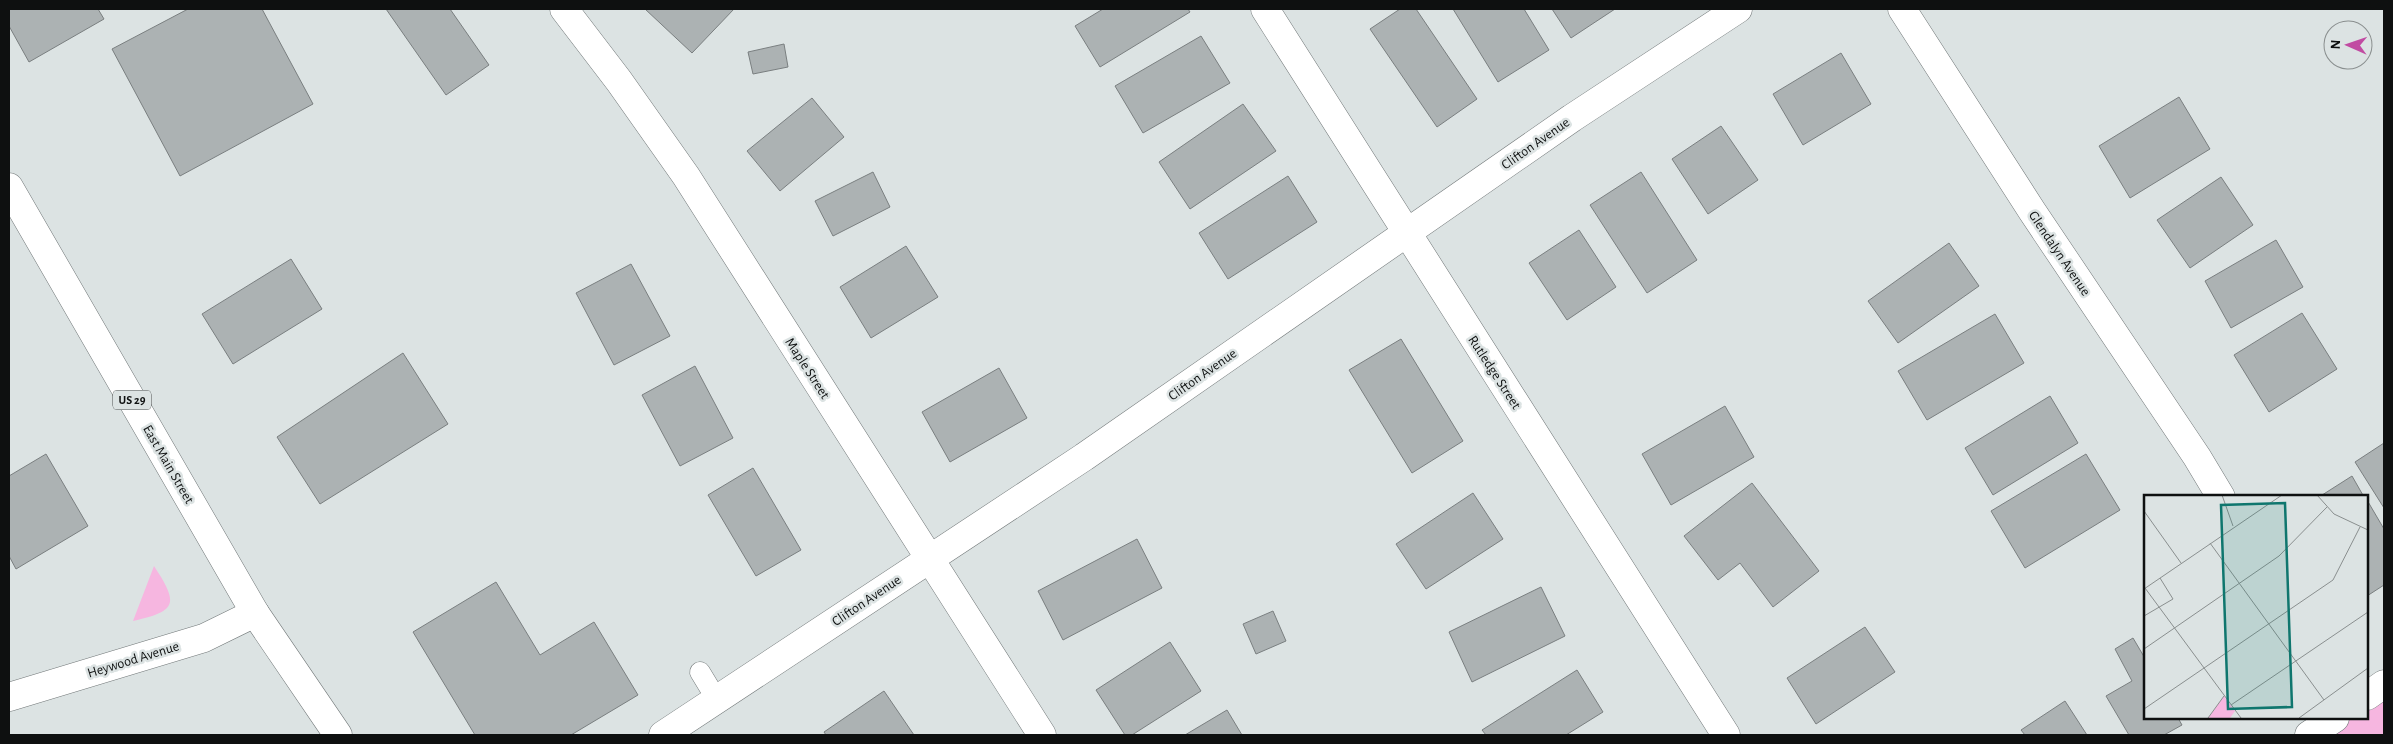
<svg xmlns="http://www.w3.org/2000/svg" width="2393" height="744" viewBox="0 0 2393 744" font-family="'Alegreya Sans',sans-serif">
<style>
.green{fill:#f6b6e0}
.building{fill:#acb2b3;stroke:#7a7f80}
.lines{fill:none;stroke-linecap:round;stroke-linejoin:round}
.service-casing{stroke:#727879;stroke-width:21}
.minor-casing{stroke:#727879;stroke-width:29}
.tertiary-casing{stroke:#727879;stroke-width:29}
.primary-casing{stroke:#727879;stroke-width:29}
.service{stroke:#fff;stroke-width:20}
.minor{stroke:#fff;stroke-width:28}
.tertiary{stroke:#fff;stroke-width:28}
.primary{stroke:#fff;stroke-width:28}
.labels{text-anchor:middle;stroke-width:5;stroke-linejoin:round;paint-order:stroke}
.shield{fill:#dce3e3;stroke:#4c4f4f;stroke-width:1}
.shield-label{font-size:12px;font-weight:bold;fill:#0e1010}
.street-label{font-size:14px;fill:#0e1010;stroke:#dce3e3}
.inset-road{fill:none;stroke:#8a8f8f;stroke-width:1}
.view{fill:#0f766e;fill-opacity:0.15;stroke:#0f766e;stroke-width:2.5}
.inset-edge{fill:none;stroke:#0e1010;stroke-width:2.5}
</style>
<rect width="100%" height="100%" fill="#dce3e3"/>
<path class="green" d="M154,566C179,604 177,611 133,621Z
M2384,684V735H2309L2335,718H2367V696Z"/>
<path class="building" d="M9,9H98L104,19L29,62L9,26Z
M188,9H262L313,104L180,176L112,49Z
M386,9H450L489,65L446,95Z
M645,9H734L692,53Z
M1103,9H1188L1190,12L1100,67L1075,26Z
M1400,9H1416L1477,99L1437,127L1370,29Z
M1453,9H1524L1549,50L1498,82Z
M1552,9H1615L1571,38Z
M1201,36L1230,83L1143,133L1115,86Z
M784,44L788,67L753,74L748,52Z
M1841,53L1871,104L1803,145L1773,94Z
M2179,97L2210,149L2130,198L2099,146Z
M812,98L844,137L780,191L747,151Z
M1243,104L1276,151L1190,209L1159,162Z
M1721,126L1758,180L1708,214L1672,159Z
M873,172L890,207L833,236L815,201Z
M1641,172L1697,260L1647,293L1590,205Z
M1288,176L1317,222L1228,279L1199,233Z
M2221,177L2253,225L2190,268L2157,220Z
M1579,230L1616,287L1567,320L1529,263Z
M2276,240L2303,287L2231,328L2205,281Z
M1949,243L1979,286L1898,343L1868,301Z
M906,246L938,297L871,338L840,287Z
M291,259L322,309L233,364L202,314Z
M631,264L670,336L614,365L576,293Z
M2302,313L2337,369L2269,412L2234,355Z
M1995,314L2024,363L1927,420L1898,371Z
M1401,339L1463,441L1412,473L1349,370Z
M403,353L448,424L320,504L277,437Z
M695,366L733,438L680,466L642,395Z
M999,368L1027,418L950,462L922,412Z
M2050,396L2078,443L1993,495L1965,448Z
M1725,406L1754,457L1671,505L1642,454Z
M2384,443V508L2355,462Z
M46,454L88,526L16,569L9,556V476Z
M2086,454L2120,510L2025,568L1991,511Z
M753,468L801,550L756,576L708,495Z
M2352,476L2364,497H2319Z
M1752,483L1819,571L1773,607L1740,563L1718,580L1684,536Z
M1473,493L1503,539L1426,589L1396,544Z
M2367,500L2384,529V585L2367,596Z
M1137,539L1162,588L1063,640L1038,591Z
M496,582L540,655L594,622L638,695L571,735H475L413,632Z
M1541,587L1565,636L1472,682L1449,632Z
M1273,611L1286,641L1256,654L1243,624Z
M1865,627L1895,672L1816,724L1787,678Z
M2133,638L2146,660V718H2178L2182,725L2164,735H2129L2106,696L2132,681L2115,649Z
M1170,642L1201,691L1132,735H1125L1096,690Z
M1577,670L1603,712L1566,735H1486L1482,730Z
M884,691L914,735H826L824,732Z
M2065,701L2087,735H2025L2021,730Z
M1227,710L1242,735H1185Z"/>
<g class="lines">
<defs>
<path id="service" d="M700,672L717,700"/>
<path id="minor" d="M564,9L619,81L686,176L1042,735
M1265,9L1726,735
M1902,9L2032,211L2197,457L2221,497
M663,735L1084,457L1572,118L1738,9"/>
<path id="tertiary" d="M2367,696L2384,684
M9,697L204,638L255,613
M2309,735L2335,718"/>
<path id="primary" d="M9,187L255,613L338,735"/>
</defs>
<use href="#service" class="service-casing"/>
<use href="#minor" class="minor-casing"/>
<use href="#tertiary" class="tertiary-casing"/>
<use href="#primary" class="primary-casing"/>
<use href="#service" class="service"/>
<use href="#minor" class="minor"/>
<use href="#tertiary" class="tertiary"/>
<use href="#primary" class="primary"/>
</g>
<g class="labels">
<rect class="shield" x="113" y="390.5" width="38" height="19" rx="4"/>
<g class="shield-label">
<text x="132" y="404">US 29</text>
</g>
<g class="street-label">
<text transform="translate(1535 143) rotate(-35)" y="5">Clifton Avenue</text>
<text transform="translate(2060 253) rotate(56)" y="5">Glendalyn Avenue</text>
<text transform="translate(808 368) rotate(57)" y="5">Maple Street</text>
<text transform="translate(1495 372) rotate(57)" y="5">Rutledge Street</text>
<text transform="translate(1202 374) rotate(-35)" y="5">Clifton Avenue</text>
<text transform="translate(169 464) rotate(60)" y="5">East Main Street</text>
<text transform="translate(866 600) rotate(-34)" y="5">Clifton Avenue</text>
<text transform="translate(133 659) rotate(-17)" y="5">Heywood Avenue</text>
</g>
</g>
<g transform="translate(2144 495)">
<rect width="224" height="224" fill="#dce3e3"/>
<path d="M80,201L91,216L86,223H64Z" fill="#f6b6e0"/>
<path class="inset-road" d="M78,0L89,31M173,0L190,19L224,35M0,16L37,68M66,48L180,205M1,93L97,223M0,94L138,0M0,121L29,104L16,83M0,154L135,61L183,12M87,210L224,117M0,214L189,85L216,32M64,223L80,201M155,223L224,173"/>
<path class="view" d="M141,8L148,212L84,214L77,10Z"/>
<rect width="224" height="224" class="inset-edge"/>
</g>
<rect width="2393" height="744" fill="none" stroke="#0e1010" stroke-width="20"/>
<g transform="translate(2348 45) rotate(272)"><circle r="24" fill="#dce3e3" stroke="#8a8f8f"/>
<path d="M0-4L9 19L0 12L-9 19Z" fill="#c14ba2"/>
<text y="-8" font-size="14" font-weight="bold" text-anchor="middle" fill="#0e1010">N</text>
</g>
</svg>
